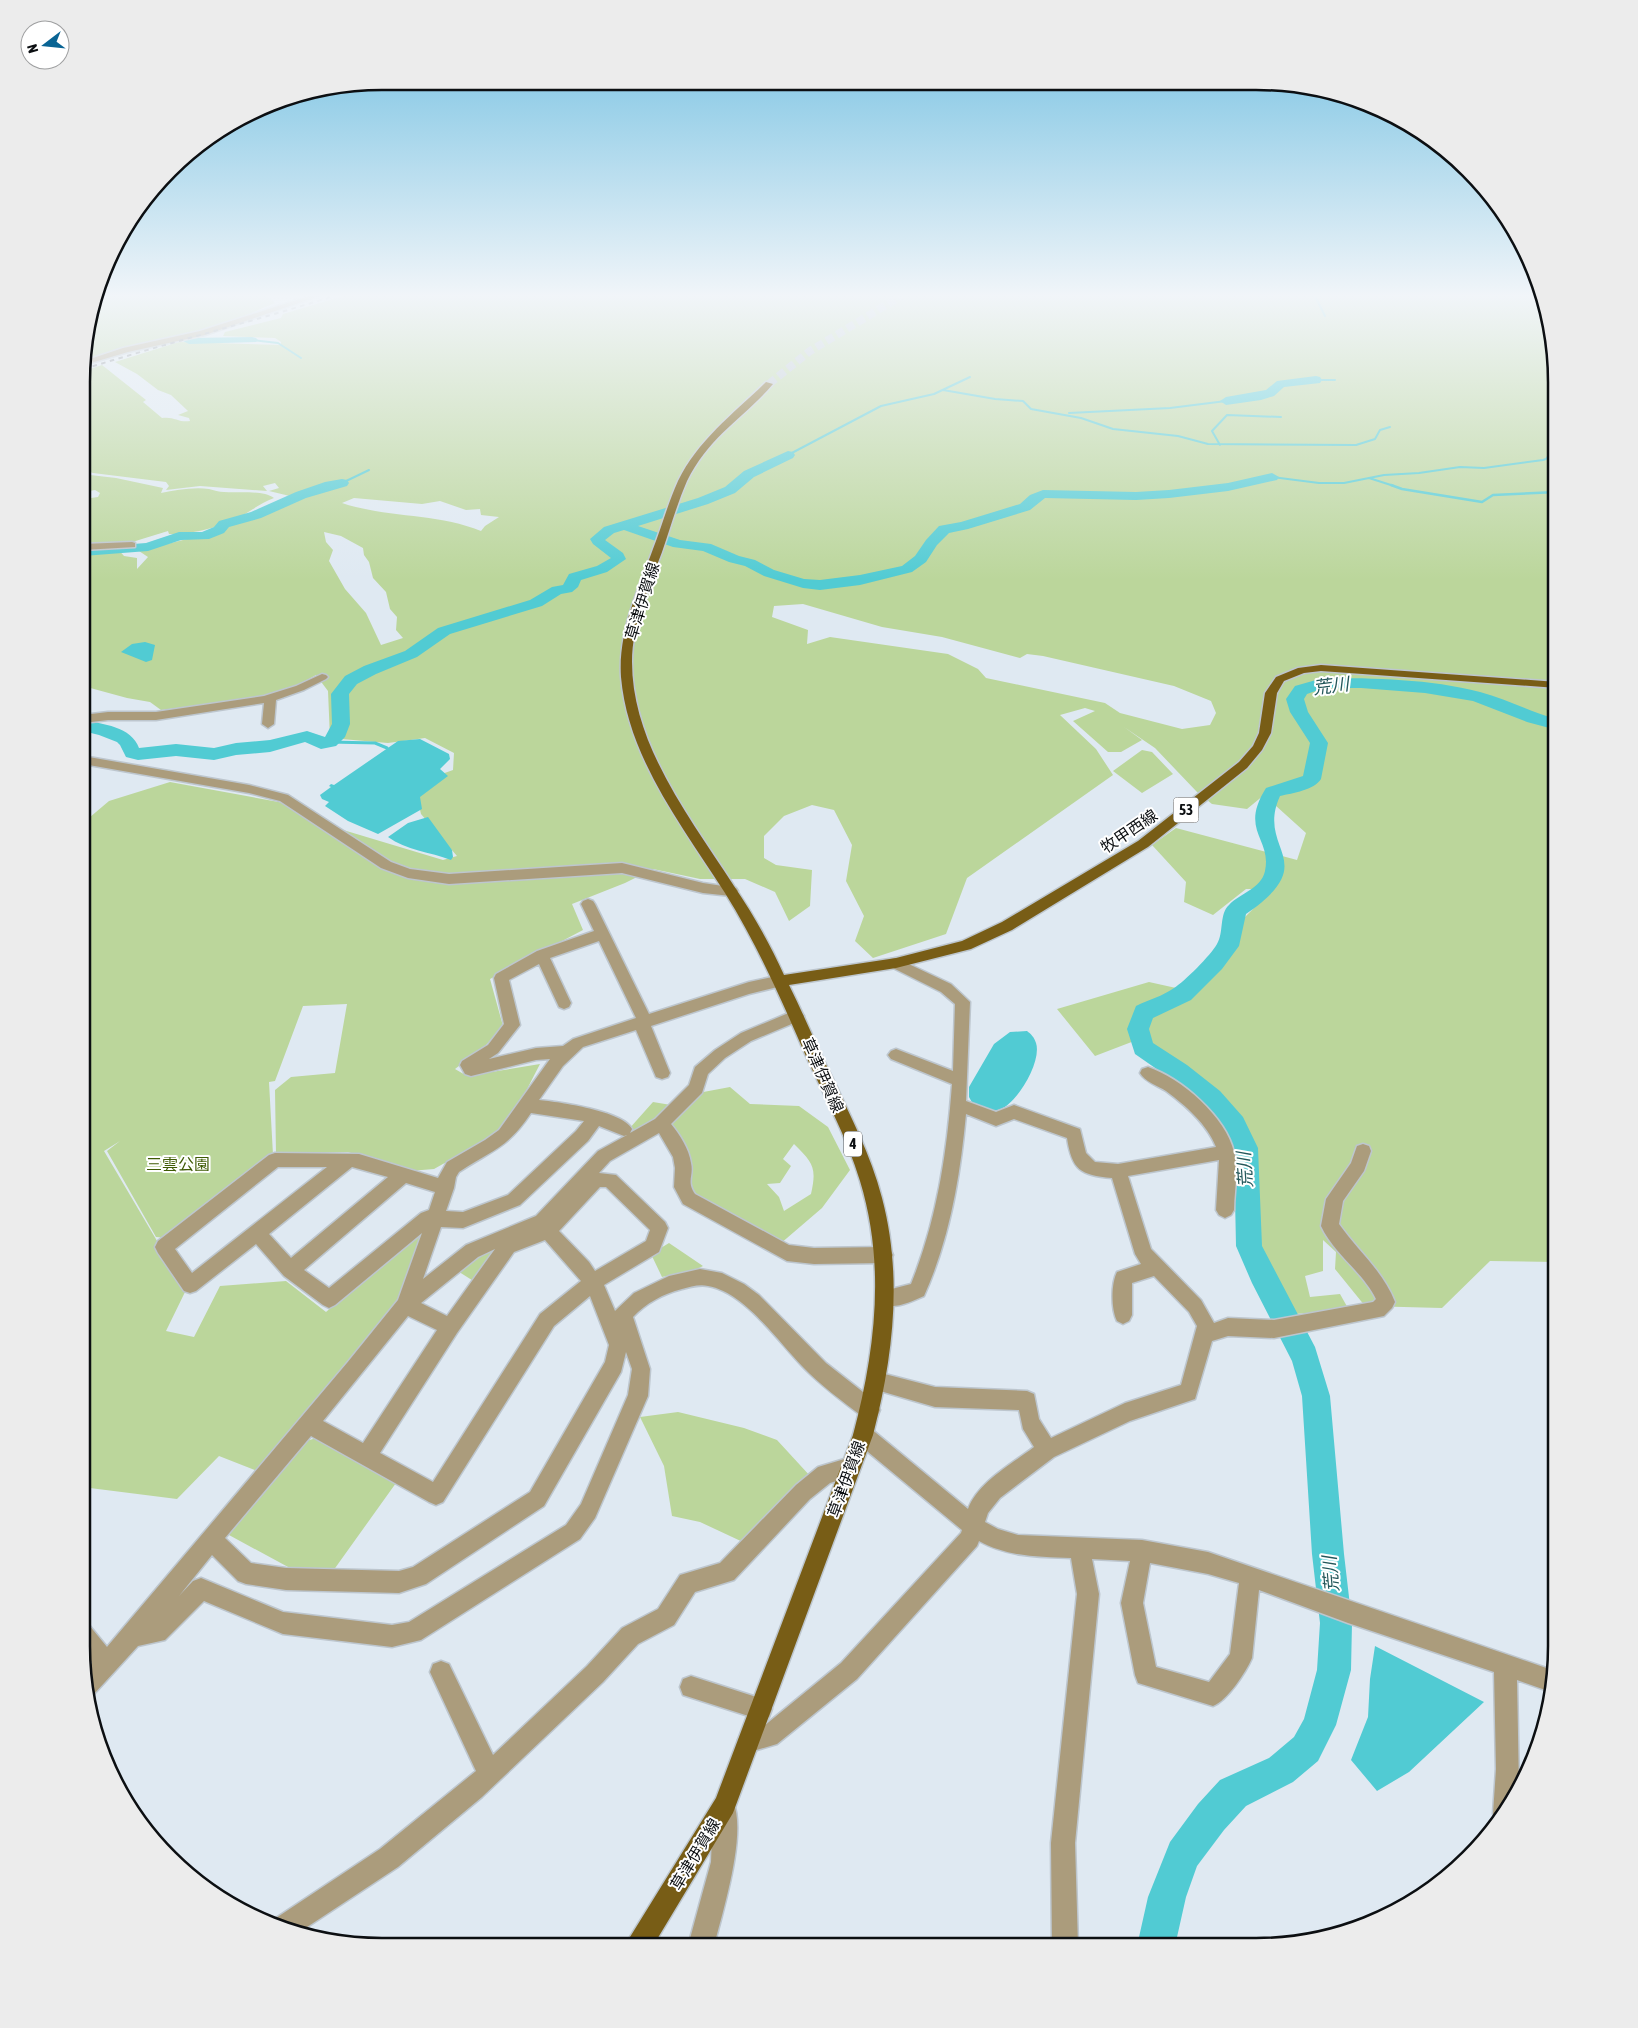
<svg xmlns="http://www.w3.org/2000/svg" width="1638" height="2028" viewBox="0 0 1638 2028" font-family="'Asap Condensed','Noto Sans JP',sans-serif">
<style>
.green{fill:#bbd69b;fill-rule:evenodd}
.water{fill:#51cbd3}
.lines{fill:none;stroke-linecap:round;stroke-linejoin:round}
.stream-far2{stroke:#51cbd3;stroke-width:2}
.stream-far1{stroke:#51cbd3;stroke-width:2.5}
.stream{stroke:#51cbd3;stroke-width:3}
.river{fill:#51cbd3;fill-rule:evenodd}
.major-tunnel{stroke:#bfc8d0;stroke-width:8;stroke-dasharray:8 4;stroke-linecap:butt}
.minor-casing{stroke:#bdc6ce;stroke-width:3}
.major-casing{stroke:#bdc6ce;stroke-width:3}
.minor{fill:#ab9c7c;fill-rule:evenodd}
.major{fill:#785d16;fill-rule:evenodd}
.rail{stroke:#7f858c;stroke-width:2;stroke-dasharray:4.5 4.5;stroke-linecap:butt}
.labels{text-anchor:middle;stroke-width:4;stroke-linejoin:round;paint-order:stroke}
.shield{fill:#fff;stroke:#555759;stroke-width:1}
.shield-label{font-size:15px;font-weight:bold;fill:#0c0f12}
.street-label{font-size:16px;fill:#0c0f12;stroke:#fff}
.park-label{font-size:16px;fill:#3f5b05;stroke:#fff}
.water-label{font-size:18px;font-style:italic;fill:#23575a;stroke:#fff}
.rim{fill:none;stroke:#0c0f12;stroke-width:2.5}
</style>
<rect width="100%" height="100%" fill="#dfe9f2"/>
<path class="green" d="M99,296H267L275,303C257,310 239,320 219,326C174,340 128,345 84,360V342Z
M343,296H1543L1546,304L1557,381L1556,1262L1490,1261L1442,1308L1365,1306L1335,1269L1336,1252L1323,1240V1271L1305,1276L1310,1297L1340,1294L1349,1310L1281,1315L1245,1251L1241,1144L1195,1080L1142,1038L1095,1056L1057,1009L1149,982L1185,990L1214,969L1243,919L1273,889H1246L1213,915L1184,902L1186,882L1152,845L1176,828L1297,860L1306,833L1264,795L1247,809L1212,804L1197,792L1155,748L1124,727L1142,740L1121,752H1108L1073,721L1095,711L1085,708L1060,715L1096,749L1113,775L967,878L946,934L873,958L855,941L864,916L846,881L852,845L834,810L812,805L784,816L764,836V858L776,865L812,870L810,906L789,921L775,892L745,879H700L653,869L625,883L572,904L583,930L490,979L503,1026L485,1046L455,1069L467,1076L540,1064L507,1128L434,1169L410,1171L348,1152L276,1154L275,1090L291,1077L335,1073L347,1004L303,1006L275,1081L269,1082L273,1155L167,1238L156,1237L107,1151L120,1141L104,1151L186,1290L166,1331L194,1337L220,1286L286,1281L326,1312L426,1224L404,1294L260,1472L219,1456L177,1499L82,1487L83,823L109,801L170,782L284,803L310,820L443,860L457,856L421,814L414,784L453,770L454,753L425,738L388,743L330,738L328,691L316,675L291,689L257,698L161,710L150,702L127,698L83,686V550L116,547L124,556L137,558V569L148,557L139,551L187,539L213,537L222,529L295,500L294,497L269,491L279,488L275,483L263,486L267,491L200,486L166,490L169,486L166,482L93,473L84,470V371L102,365L146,400L143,402L162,418C174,416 179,423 190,421L189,418L178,415L188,411L171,395L158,390L137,374L115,362L179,342L281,345V342L275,338L223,336L225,332L281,318L283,314ZM354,498L422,504L440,501L466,510L480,509L481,515L499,517L485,526L481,531C437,513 387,518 342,503ZM324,532L341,536L363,548L364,555L369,562L373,578L386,592L390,609L397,617L396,630L403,638L381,645L366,613L345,589L329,561L333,550L326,542ZM803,604L882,627L942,637L1020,658L1027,654L1043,656L1174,686L1211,701L1216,713L1210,725L1182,729L1120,713L1105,703L986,678L978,669L948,654L830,637L807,644L808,630L772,617L774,606Z
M84,472L90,475L116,478L163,488L161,493C176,490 193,487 209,489C214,490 219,492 224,492C239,493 263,490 274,498C261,503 252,510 240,517C224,527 187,535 169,534L168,531L129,543L83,547L84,503L91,498L98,497L100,493L95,490L84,492Z
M1142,750L1152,752L1173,774L1142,793L1113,771Z
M730,1087L750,1104L799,1106L828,1127L850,1170L822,1208L780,1244L697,1198L688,1189L667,1127L698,1093ZM794,1144C813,1163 817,1167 811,1194L784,1211L779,1197L767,1184L780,1183L791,1166L783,1159Z
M653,1102L677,1106L634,1137L628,1130Z
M669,1243L703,1266L697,1269L662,1277L651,1254Z
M501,1245L475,1282L456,1270L472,1251Z
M678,1412L744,1428L777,1440L811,1477L745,1543L700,1522L672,1516L664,1466L640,1417Z
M316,1438L396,1483L333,1571L301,1574L229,1535L297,1444Z"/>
<path class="water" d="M145,642L155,645L152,660L146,662L121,652L132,644Z
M420,739L449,754L450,759L440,769L448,776L420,797L422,809L378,834L348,821L325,806L329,802L322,799L320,795L331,787L329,786L331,784L334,785L398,741Z
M428,817L452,850L453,857L451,860C430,852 406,850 388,837L408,823Z
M1027,1031C1031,1034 1034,1037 1036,1043C1042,1061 1018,1102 1001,1109C991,1113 983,1109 974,1106L969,1097V1087L994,1044L1010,1032Z
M1375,1646L1484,1702L1409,1772L1377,1791L1351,1760L1368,1717L1370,1679Z"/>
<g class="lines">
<path class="stream-far2" d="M1315,296L1325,316
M252,340L278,343L301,358
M1316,380H1335
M943,390L995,399L1023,401L1031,409L1081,418L1113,429L1178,436L1208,444L1356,445L1375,439L1380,430L1390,427
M1069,413L1170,408L1226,401
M1220,445L1212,431L1227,415L1281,417
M84,453L86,455
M788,455L881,406L934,394L970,377
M1272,477L1319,483H1344L1384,475L1419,473L1460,467L1484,468L1543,460L1546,459L1557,444
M1369,478L1394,486
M342,483L369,470"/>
<path class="stream-far1" d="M1391,485L1402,489L1482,502L1493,495L1557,492"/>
<path class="stream" d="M330,742L375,743L387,748"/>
<path class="river" d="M252,337L256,338L258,340L256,342L189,344L183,341L189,338Z
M1316,376L1320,377L1322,380L1320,383L1284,387L1274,396L1261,400L1226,405L1220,401L1226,397L1266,390L1277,381Z
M788,451L793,452L795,455L793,458L754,477L735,493L708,504L638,526L680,540L711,544L739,556L755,560L774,570L804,579L820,580L860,575L902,566L915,556L926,540L939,526L961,522L1020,504L1030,495L1043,490L1136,492L1169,490L1228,483L1272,473L1279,477L1277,480L1228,491L1169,498L1136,500L1045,498L1030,510L968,529L949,533L937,545L926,562L912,572L860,585L820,590L803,588L764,576L745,566L729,562L703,551L673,547L624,530L614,533L605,540L623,553L626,559L607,572L581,580L578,587L572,592L561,594L542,606L450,634L417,657L376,674L357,684L349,694L350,724L345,737L336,746L321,749L305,742L270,752L236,755L214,760L176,756L138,760L126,757L120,745L117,742L99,735L83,731V721C102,723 132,727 139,748L176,744L214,748L236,743L270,740L307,731L325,737L332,724L331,694L345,676L364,666L405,651L438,628L530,600L552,587L563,585L569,574L597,566L611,558L593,544L590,539L604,527L698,498L725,487L744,471Z
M342,479L347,480L349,483L347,486L306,498L261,518L229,527L224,533L209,539L181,540L148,551L83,556V548L146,543L179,532H202L214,527L219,521L251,512L296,492L325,482Z
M1323,678C1373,678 1431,679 1480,692C1506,699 1531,712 1557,719V730L1527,722L1473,701L1425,693L1361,688H1324L1307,694L1304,699L1308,712L1328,743L1321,779C1314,790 1293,793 1280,796C1255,851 1324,860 1246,914L1239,946L1222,969L1191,1000L1153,1018L1149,1029L1153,1043L1187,1065L1220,1091L1243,1117L1258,1148L1262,1246L1315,1347L1330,1396L1344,1554L1352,1623L1351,1670L1336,1725L1318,1761L1293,1782L1246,1806L1224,1830L1197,1866L1186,1897L1175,1946H1137L1148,1897L1170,1842L1198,1804L1220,1780L1269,1758L1294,1737L1304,1719L1317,1670L1320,1623L1312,1554L1302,1396L1292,1361L1252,1283L1236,1246L1234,1148L1225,1131L1204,1105L1171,1079L1135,1054L1127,1029L1136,1006C1148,1000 1163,996 1174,988C1184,982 1211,955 1217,944C1224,933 1219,914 1229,905C1240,893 1261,889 1265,871C1272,838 1239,831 1266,788L1303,776L1310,743L1290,712L1286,699L1295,686Z"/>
<path class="major-tunnel" d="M769,384L810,351L901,296"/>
<defs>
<path id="minor" d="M309,296H319L205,335L128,352L84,365V361L123,348L200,331Z
M132,542L135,543V547L83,550V544Z
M322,674L326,675L328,677L326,679L304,690L276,700L274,724L268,728L262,724L264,703L156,720H108L83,723V715L108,712H156L264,696L296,686Z
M83,756L249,785L288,795L391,862L410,869L449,874L622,863L703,883L736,888L738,891L736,894L731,896L703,893L622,873L449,884L408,878L381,868L280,801L249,793L83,764Z
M588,899L593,901L595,904L649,1014L749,982L781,975L786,977L788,981L786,985L749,994L651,1026L670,1073L668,1077L662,1079L656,1077L636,1030L583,1047L563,1066L539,1100C559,1102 623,1111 632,1129L630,1133L655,1119L689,1085L695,1067L715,1050L741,1033L791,1012L796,1010L801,1012L804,1016L801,1020L751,1041L725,1058L708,1074L702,1093L671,1124C680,1135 689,1149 691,1163C694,1176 686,1181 695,1194L789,1245L814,1248L884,1247L890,1249L893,1255L890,1261L884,1263L814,1264L787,1261L683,1204L674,1187L675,1168L673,1157L659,1133L610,1161L599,1173L616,1175L665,1222L668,1228L659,1252L604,1285L615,1311L634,1293L669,1276L700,1269L722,1273L744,1284L759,1295L826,1363L877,1403L880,1410L877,1417L870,1420L863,1417C842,1401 820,1385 802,1366C777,1340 744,1292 708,1286C699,1284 690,1287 682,1289C663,1294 646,1303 633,1317L650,1369L648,1396L595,1518L580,1539L421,1640L392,1647L283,1634L204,1601L165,1640L138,1646L94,1694L88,1696L84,1671L92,1663L82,1651L81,1622L89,1625L107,1647L347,1363L398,1300L422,1233L335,1305L329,1308L323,1305L284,1276L256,1244L196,1291L190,1293L184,1291L158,1253L155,1247L158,1241L269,1155L275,1153L359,1154L438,1178L447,1162L485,1140L499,1130L550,1059L536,1060L471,1076L465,1074L460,1065L462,1061L488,1045L504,1024L494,978L496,974L537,951L594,931L581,904L583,901ZM599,941L636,1018L573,1039L563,1046L536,1048L489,1059L498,1053L520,1025L509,980L539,964L559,1007L564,1009L569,1007L571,1003L550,958ZM531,1113L584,1121L576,1131L508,1195L463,1212L446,1211L454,1188L456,1177L459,1172C492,1150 507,1149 531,1113ZM599,1126L624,1136L627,1135L598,1151L536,1216L466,1245L423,1279L441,1227L463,1228L520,1205L588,1141ZM278,1167H327L192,1273L175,1249ZM352,1167L388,1177L291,1258L269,1234ZM406,1183L435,1192L429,1210L421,1213L329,1288L304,1270ZM600,1187H606L650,1230L646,1241L595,1271L589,1262L559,1231ZM545,1240L581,1281L540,1314L433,1482L380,1453L457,1333L514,1252ZM495,1249L447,1316L421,1303L478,1257ZM590,1296L609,1345L605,1362L530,1492L413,1567L399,1571L286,1568L251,1563L225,1538L311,1436L429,1502L436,1505L443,1502L554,1326ZM408,1316L437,1330L363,1443L323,1421ZM626,1352L632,1369L628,1395L581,1504L566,1525L409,1622L392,1625L283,1612L201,1578L193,1581L179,1596L212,1555L238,1581L246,1584L286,1590L399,1593L426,1584L544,1506L621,1372Z
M896,958L951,984L970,1002L966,1101L996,1112L1014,1105L1080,1129L1086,1153L1095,1162L1118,1164L1216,1147C1207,1124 1185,1105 1166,1091C1158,1086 1144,1081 1140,1073L1142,1069L1148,1067C1181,1078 1226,1117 1234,1152C1239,1170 1234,1192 1234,1210L1231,1215L1225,1218L1219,1215L1216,1210L1219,1160L1128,1176L1151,1249L1201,1300L1214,1323L1228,1318L1274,1320L1373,1302L1376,1299C1363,1272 1334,1254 1321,1226L1326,1199L1351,1163L1357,1146L1363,1144L1369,1146L1371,1151L1364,1171L1343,1201L1339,1224C1358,1251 1383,1271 1395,1302L1392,1308L1384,1316L1274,1338L1228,1336L1212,1341L1195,1399L1130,1421L1054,1457L1000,1498L988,1513L985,1522L998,1529L1018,1535L1142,1540L1208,1552L1555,1671L1551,1692L1517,1680L1519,1788L1506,1813L1498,1823L1493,1814L1496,1769L1494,1672L1348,1623L1259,1590L1252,1658C1246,1672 1227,1701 1213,1706L1138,1683L1135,1675L1121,1603L1130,1561L1092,1559L1099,1594L1075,1843L1078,1946H1052L1051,1843L1077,1594L1071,1558C1039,1557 1008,1557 979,1541L977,1546L857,1679L777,1744L750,1752L742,1748L738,1740L742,1732L764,1726L841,1663L961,1533L962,1530L856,1442L853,1435L856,1428L863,1425L870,1428L968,1509C978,1482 1012,1464 1034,1447L1023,1429L1019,1410L935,1407L870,1388L867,1381L870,1374L877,1372L935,1387L1027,1391L1034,1394L1039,1419L1051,1438L1125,1403L1181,1385L1197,1326L1189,1312L1154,1276L1132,1283V1315L1129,1321L1123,1324L1117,1321C1111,1309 1111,1284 1117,1272L1141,1264L1135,1254L1112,1178C1080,1175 1072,1170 1067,1138L1014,1119L996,1126L966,1114C960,1177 950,1238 924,1296C910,1302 895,1310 880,1304L877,1298L880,1292L911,1284C937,1220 947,1153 952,1084L891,1059L888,1055L891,1051L896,1049L953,1071L955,1004L941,992L891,967L889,963L891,959ZM1150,1563L1208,1574L1239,1583L1230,1654L1209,1682L1156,1667L1143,1603Z
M851,1457L858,1460L861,1467L858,1474L830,1483L810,1499L734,1580L695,1592L674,1625L638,1644L603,1682L482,1797L398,1867L298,1933L285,1931L271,1924L273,1920L380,1849L476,1771L430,1672L433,1664L441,1661L449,1664L493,1755L587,1666L622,1628L658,1609L680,1575L720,1563L796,1485L818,1467Z
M691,1676L769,1701L772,1709L769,1717L761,1720L683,1695L680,1687L683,1679Z
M725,1797L733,1801C747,1834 723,1910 714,1946H688L711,1862L713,1809L717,1801Z"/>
<path id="major" d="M766,382L773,384C743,419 709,436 687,481C677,504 670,529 662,552C649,587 632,624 632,662C632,745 691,819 734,886C753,914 770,944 784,975L896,958L962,941L1002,922L1138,841L1239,762L1253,746L1259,733L1265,693L1276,677L1298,668L1321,665L1557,682V688L1321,671L1304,673L1284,681L1277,693L1271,733L1262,750L1247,768L1148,847L1012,930L971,949L896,968L789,985C804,1015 816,1045 831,1075C850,1115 871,1155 882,1198C903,1277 893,1357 873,1435L733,1813L653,1946H626L630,1937L716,1798L853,1435C875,1352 886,1266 860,1181C847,1137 824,1096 805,1054C781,999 757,944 725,893C683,827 628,758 621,677C618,632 638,590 653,549C662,526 668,503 678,481C698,440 734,413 766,382Z"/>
</defs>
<use href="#minor" class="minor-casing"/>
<use href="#major" class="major-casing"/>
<use href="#minor" class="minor"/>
<use href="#major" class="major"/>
<path class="rail" d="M84,369C167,343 251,322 334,296"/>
</g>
<linearGradient id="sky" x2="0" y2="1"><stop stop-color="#6bbde0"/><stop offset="0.51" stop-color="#f1f5f9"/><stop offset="1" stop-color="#f1f5f9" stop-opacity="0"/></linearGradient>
<rect width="1638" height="580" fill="url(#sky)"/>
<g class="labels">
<g class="shield">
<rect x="1173.5" y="797.5" width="25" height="25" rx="4"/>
<rect x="844" y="1131.5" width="18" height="25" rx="4"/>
</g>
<g class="shield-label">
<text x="1186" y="815">53</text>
<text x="853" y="1149">4</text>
</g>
<g class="street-label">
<text transform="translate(642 601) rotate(-73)" y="6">草津伊賀線</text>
<text transform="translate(1129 831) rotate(-34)" y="6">牧甲西線</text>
<text transform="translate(823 1075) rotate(66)" y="6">草津伊賀線</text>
<text transform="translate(846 1479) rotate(-70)" y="6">草津伊賀線</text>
<text transform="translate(695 1854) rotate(-59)" y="6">草津伊賀線</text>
</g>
<g class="park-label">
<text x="178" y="1170">三雲公園</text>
</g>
<g class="water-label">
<text transform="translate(1331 686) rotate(-7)" y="6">荒川</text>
<text transform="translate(1245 1170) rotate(-94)" y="6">荒川</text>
<text transform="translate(1331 1574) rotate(-95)" y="6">荒川</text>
</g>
</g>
<path d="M0 0H1638V2028H0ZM382 90H1256A292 292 0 0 1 1548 382V1646A292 292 0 0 1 1256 1938H382A292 292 0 0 1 90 1646V382A292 292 0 0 1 382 90Z" fill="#ececec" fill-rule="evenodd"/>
<path class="rim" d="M382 90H1256A292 292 0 0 1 1548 382V1646A292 292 0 0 1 1256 1938H382A292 292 0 0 1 90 1646V382A292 292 0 0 1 382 90Z"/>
<g transform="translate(45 45) rotate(254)"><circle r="24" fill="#ffffff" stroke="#9e9fa0"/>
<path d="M0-4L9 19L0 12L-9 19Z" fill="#096494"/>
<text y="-8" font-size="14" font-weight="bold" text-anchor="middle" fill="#0c0f12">N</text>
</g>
</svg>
